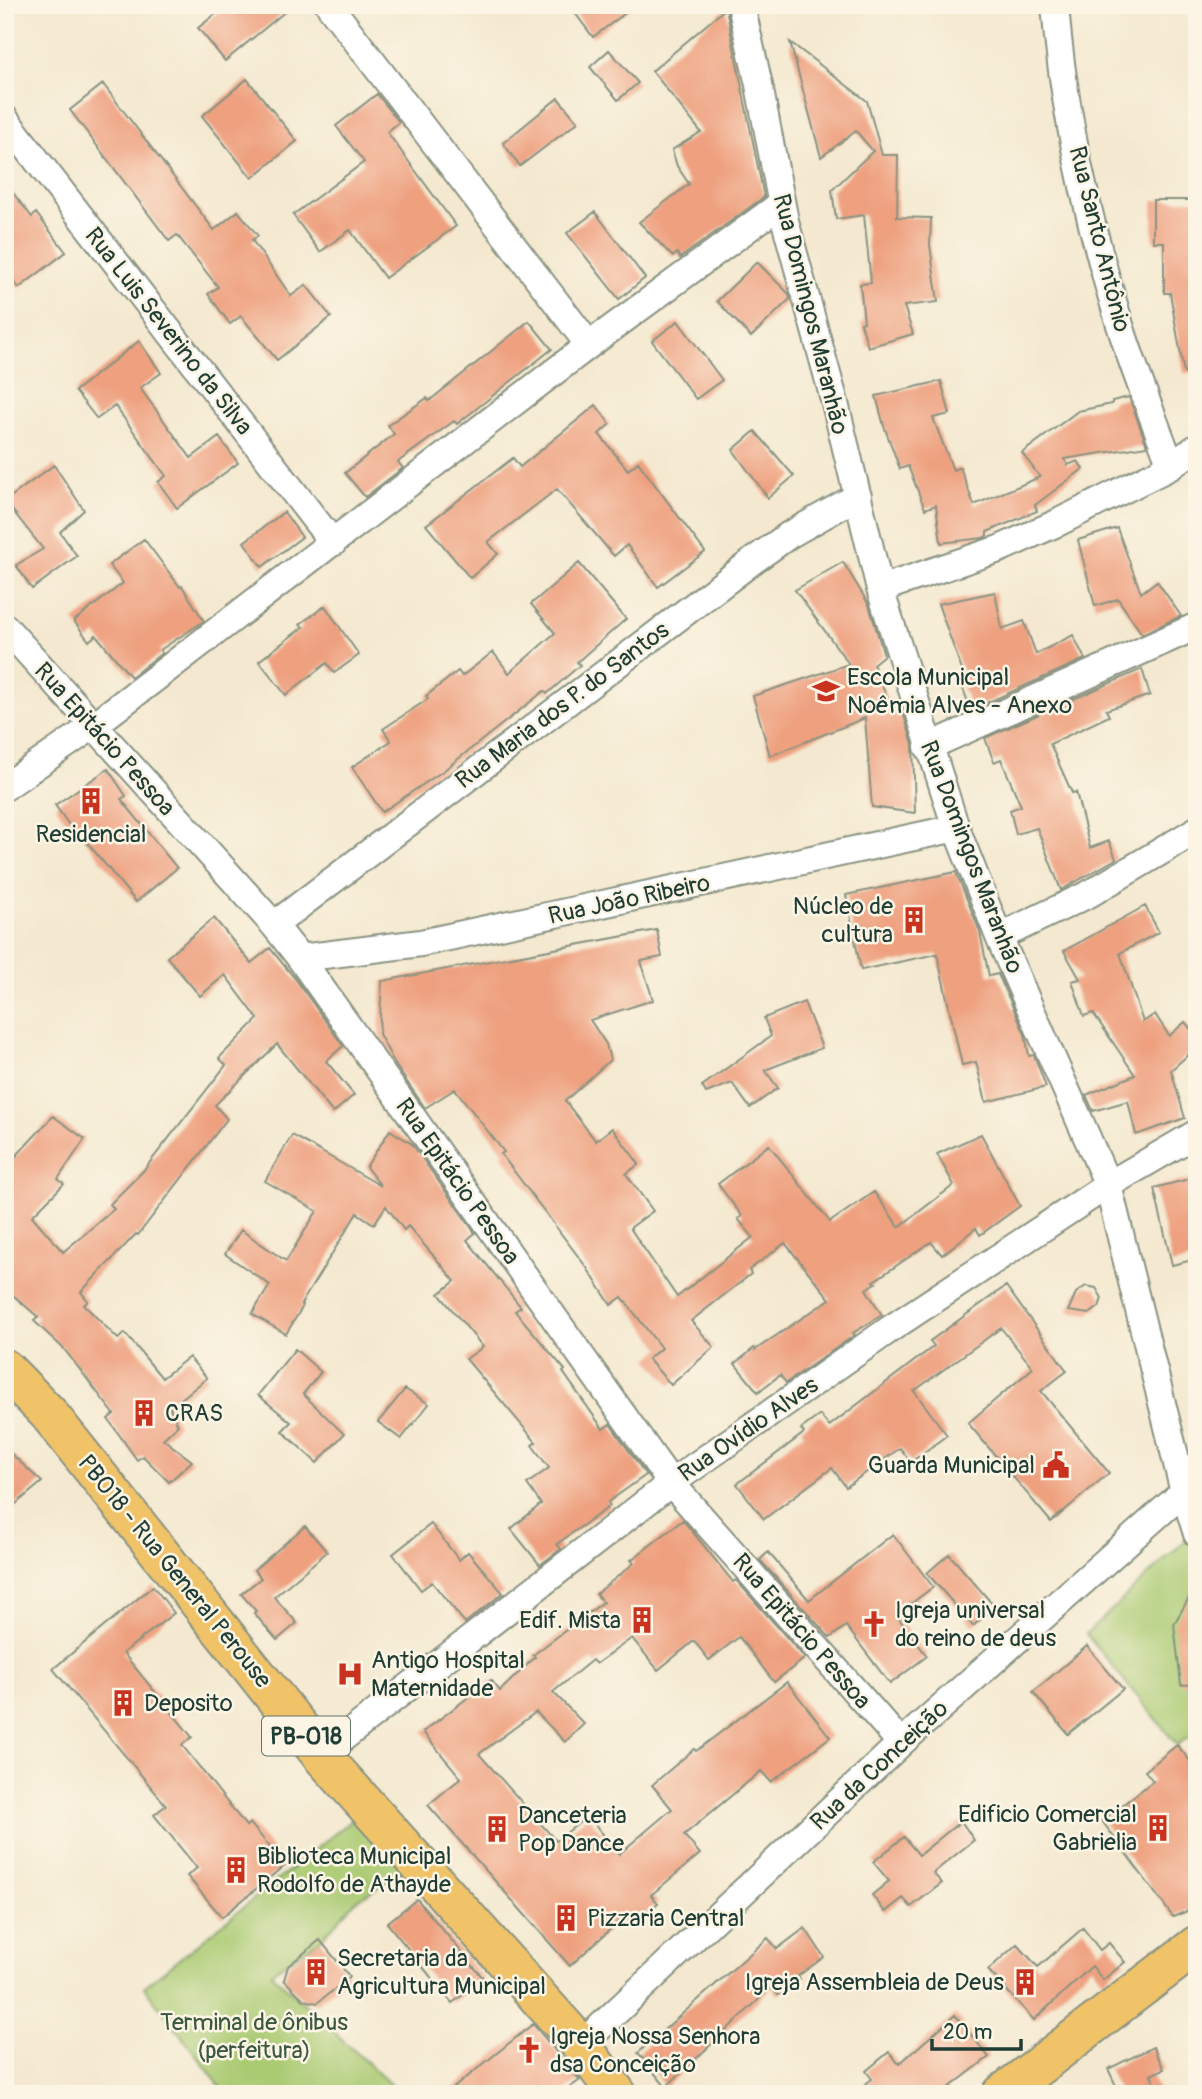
<svg xmlns="http://www.w3.org/2000/svg" width="1202" height="2099" viewBox="0 0 1202 2099" font-family="Pangolin,sans-serif">
<style>
.green{fill:#abcb73;stroke:#658454;stroke-width:2}
.building{fill:#eea07f}
.lines{fill:none;stroke-linecap:round;stroke-linejoin:round}
.minor-casing{stroke:#8a9382;stroke-width:30}
.primary-casing{stroke:#8a9382;stroke-width:42}
.minor{stroke:#fff;stroke-width:26}
.primary{stroke:#f1c369;stroke-width:38}
.labels{text-anchor:middle;stroke-width:5;stroke-linejoin:round;paint-order:stroke}
.shield{fill:#fcf5e5;stroke:#617469;stroke-width:2}
.shield-label{font-size:23px;font-weight:bold;fill:#1f3d34}
.street-label{font-size:24px;fill:#1f3d34;stroke:#fcf5e5}
.poi-label{font-size:24px;fill:#1f3d34;stroke:#fcf5e5;text-anchor:start}
.park-label{font-size:24px;fill:#3b5941;stroke:#fcf5e5}
</style>
<rect width="100%" height="100%" fill="#fcf5e5"/>
<filter id="ink" filterUnits="userSpaceOnUse"><feTurbulence type="fractalNoise" baseFrequency=".0143" numOctaves="2"/><feDisplacementMap in="SourceGraphic" scale="14" xChannelSelector="R" yChannelSelector="G"/><feConvolveMatrix kernelMatrix="1 2 1 2 8 2 1 2 1" color-interpolation-filters="sRGB"/></filter>
<filter id="wash" filterUnits="userSpaceOnUse"><feTurbulence type="fractalNoise" baseFrequency=".00686" numOctaves="4" result="noise"/><feDisplacementMap in="SourceGraphic" scale="28" xChannelSelector="R" yChannelSelector="G"/><feGaussianBlur stdDeviation="1.57" result="paint"/><feColorMatrix in="noise" values="0 0 0 0 0 0 0 0 0 0 0 0 0 0 0 0 0 1.4 0 .05"/><feComposite in="paint" operator="in"/></filter>
<g filter="url(#wash)">
<rect width="100%" height="100%" fill="#f4e9d0"/>
<path class="green" d="M1191,1535L1197,1560V1732L1177,1745L1086,1634Z
M358,1815L405,1871L357,1900L320,1940L271,1973L391,2085L380,2094H226L144,1987Z"/>
<g id="blocks">
<path class="building" d="M227,5H293L225,61L198,28Z
M569,5H636L593,37Z
M726,8L764,197L680,258L677,253L673,257L639,222L689,184L677,166L672,150L701,132L652,71Z
M790,42L867,101L882,155H898L897,217L931,218L930,245L938,302L904,306L913,334L868,347L861,323L864,322L860,284L871,283L864,215L836,219L832,190L873,151L856,131L821,157Z
M609,50L638,83L618,100L590,67Z
M247,79L297,141L252,178L202,116Z
M103,84L214,230L238,211L258,236L252,240L291,296L306,285L331,317L277,360L241,316L230,324L208,294L218,287L177,235L169,241L70,110Z
M377,94L399,122L387,132L456,226L385,278L350,230L320,252L293,215L364,162L336,126Z
M558,98L578,122L520,166L503,143Z
M5,183L32,217L36,213L66,252L19,288L5,270Z
M1153,200H1197V372L1184,373L1170,293H1164V242H1153Z
M595,212L645,278L619,299L567,233Z
M757,262L789,294L790,299L751,337L717,301Z
M529,321L552,349L457,424L454,421L398,462L403,468L365,497L345,473L394,434L388,425L427,398L429,401Z
M678,321L722,380L696,399L652,341Z
M139,341L161,373L140,388L191,458L219,437L238,463L177,508L158,482L166,476L115,406L97,419L75,391Z
M941,381L950,414L933,418L953,470L960,467L974,505L1040,477L1022,453L1078,411L1112,404V401L1129,397L1147,446L1064,459L1068,465L1078,461L1083,469L1035,505L1037,511L987,532V536L983,538L941,543L936,505L925,509L908,466L900,469L884,426L876,396Z
M596,405L610,424L599,434L628,470L638,462L705,552L658,587L627,545L614,556L557,489L488,542L498,554L470,578L426,525L513,458L520,467Z
M755,431L794,476L768,498L733,450Z
M54,465L84,510L60,532L77,556L32,589L16,565L43,549L5,501Z
M284,512L302,537L262,567L244,542Z
M1117,528L1141,593L1157,581L1181,616L1142,634L1118,599L1095,606L1078,540Z
M144,539L180,587L182,586L204,621L160,650L162,653L131,677L96,635L89,641L74,621L123,583L109,565Z
M843,562L869,605L884,655L873,664L888,700L900,703L913,744L915,813L872,807L865,718L770,756L753,696L849,664L795,590Z
M579,563L626,619L577,662L580,665L547,694L544,691L443,771L382,812L352,767L391,741L383,729L428,699L426,696L458,671L462,676L493,652L509,673L555,633L531,604Z
M995,592L1002,629L1024,621L1036,654L1073,635L1085,659L971,710L962,686L967,684L938,604Z
M325,606L359,655L334,673L327,663L286,695L259,661L303,627L300,624Z
M1142,669L1150,695L1106,710L1109,716L1050,744L1072,793L1076,792L1090,848L1109,841L1116,859L1061,890L1037,828L1016,834L1010,810L1021,806L1001,759L994,762L985,738Z
M108,769L126,796L121,799L177,868L136,902L77,830L74,832L55,805Z
M956,872L980,932L989,976L998,974L1025,1034L1029,1056L1034,1055L1046,1087L986,1102L976,1062L962,1065L937,954L861,970L846,895Z
M1145,906L1159,932L1120,953L1143,1022L1155,1014L1169,1036L1185,1022L1197,1036V1047L1171,1070L1185,1118L1136,1135L1128,1101L1093,1111L1086,1095L1135,1075L1093,1013L1084,1016L1072,981L1080,979L1064,951Z
M214,918L251,963L270,948L297,981L343,1046L326,1061L354,1095L333,1113L277,1044L215,1105L227,1119L138,1235L136,1234L81,1292L88,1301L84,1305L118,1339L125,1333L162,1378L189,1357L207,1378L170,1408L178,1425L163,1439L192,1461L169,1482L143,1456L137,1460L108,1419L114,1414L64,1349L34,1321L38,1317L5,1288V1168L53,1116L85,1139L58,1179L64,1184L32,1216L63,1252L114,1209L110,1204L143,1171L226,1065L219,1058L258,1019L225,975L200,996L167,957Z
M657,930L662,957L641,961L653,1000L590,1020L606,1044L610,1060L565,1101L596,1141L612,1128L639,1164L626,1174L653,1211L630,1228L677,1297L753,1237L738,1219L742,1216L718,1184L769,1145L830,1222L874,1192L899,1227L954,1185L937,1154L981,1134L1020,1206L980,1235L976,1228L942,1255L931,1242L874,1281L876,1283L866,1289L882,1315L853,1333L855,1335L786,1383L780,1375L758,1392L735,1364L754,1348L755,1350L830,1299L785,1243L749,1270L751,1274L691,1321L714,1347L671,1385L648,1359L661,1348L622,1297L611,1305L587,1268L501,1154L504,1152L455,1089L425,1108L396,1066L379,1034L382,981Z
M804,1002L822,1048L765,1070L778,1088L750,1108L732,1083L706,1093L702,1086L771,1036L764,1018Z
M390,1130L412,1144L475,1233L467,1240L521,1307L515,1311L565,1370L563,1372L603,1429L610,1424L646,1475L608,1502L610,1506L557,1544L561,1549L540,1565L511,1529L541,1504L527,1484L549,1468L532,1445L536,1442L466,1359L483,1347L439,1294L455,1281L408,1226L404,1230L386,1206L374,1224L357,1213L301,1304L303,1306L286,1334L252,1314L270,1285L225,1254L241,1230L286,1261L317,1211L265,1181L292,1135L381,1186L366,1167Z
M1197,1177V1259L1172,1265L1154,1188Z
M1006,1286L1067,1371L1041,1391L1109,1473L1051,1522L968,1423L1033,1368L1001,1328L914,1391L947,1435L911,1462L900,1448L846,1487L832,1468L764,1519L737,1484L804,1433L801,1429L820,1415L829,1426L934,1346L930,1341Z
M1086,1286L1096,1288L1102,1298L1099,1307L1089,1314L1068,1311L1076,1293Z
M295,1349L321,1372L303,1394L344,1434L317,1463L282,1431L291,1422L258,1395Z
M405,1389L429,1404L401,1439L378,1422Z
M5,1448L42,1482L5,1513Z
M683,1520L733,1582L736,1580L805,1658L774,1682L739,1637L709,1660L694,1641L658,1670L632,1638L596,1664L592,1660L553,1692L584,1724L565,1742L536,1712L479,1754L556,1841L588,1816L619,1854L672,1809L652,1785L694,1749L696,1751L787,1682L830,1737L771,1782L761,1771L684,1835L700,1854L651,1895L658,1903L632,1924L625,1916L570,1966L428,1805L461,1778L423,1732L491,1680L500,1691L535,1657L533,1655L603,1602L596,1594L634,1563L631,1560Z
M431,1524L459,1560L468,1552L503,1593L465,1623L432,1582L421,1590L393,1554Z
M305,1526L327,1552L274,1597L297,1623L277,1640L254,1613L256,1611L241,1594L261,1578L254,1570Z
M893,1534L933,1587L896,1615L927,1656L890,1684L846,1626L830,1638L760,1560L768,1552L809,1600Z
M949,1554L995,1607L973,1626L927,1573Z
M1197,1584V1684L1181,1685L1174,1624Z
M153,1586L174,1613L123,1653L192,1737L182,1745L246,1826L250,1823L285,1865L222,1917L187,1876L197,1868L154,1815L166,1805L53,1669Z
M1087,1646L1123,1689L1068,1734L1033,1692Z
M1177,1745L1197,1769V1907L1173,1917L1102,1821L1153,1781L1145,1771Z
M961,1821L974,1840L933,1873L942,1883L911,1907L903,1898L885,1912L872,1895L889,1881L873,1862L904,1837L919,1855Z
M417,1899L484,1979L452,2003L387,1923Z
M805,1928L824,1957L798,1976L800,1979L778,1995L772,1987L666,2087L638,2053L768,1938L777,1949Z
M1083,1928L1100,1950L1109,1943L1125,1962L1103,1980L1092,1966L1034,2020L988,1970L1017,1944L1038,1967Z
M320,1940L350,1977L317,2003L304,2000L284,1980L288,1966Z
M955,2015L989,2057L941,2094H852L872,2079L866,2071L889,2052L899,2064Z
M533,2024L580,2080L561,2094H446Z
M1153,2047L1164,2069L1151,2075L1160,2094H1120L1108,2069Z"/>
</g>
</g>
<g filter="url(#ink)">
<use href="#blocks" fill-opacity="0" stroke="#8a9382" stroke-width="2"/>
<g class="lines">
<defs>
<path id="minor" d="M329,5L589,345
M741,5L759,85L785,221L835,403L880,589L956,828L999,937L1108,1185L1184,1492L1197,1534
M1055,5C1063,111 1089,224 1120,325C1135,373 1154,419 1171,466
M5,119L333,543
M880,589L999,549L1057,523L1171,466L1197,447
M5,627L274,925L300,958L671,1483L901,1743
M928,747L1197,626
M5,787L93,726L589,345L781,204
M274,925L754,560L789,535L858,496
M999,937L1089,894L1197,830
M300,958L421,943L956,828
M321,1755L671,1483L893,1327L1108,1185L1197,1133
M581,2045L901,1743L1196,1481"/>
<path id="primary" d="M5,1369L48,1413L321,1755L581,2045L617,2094
M1002,2094L1197,1945"/>
</defs>
<use href="#minor" class="minor-casing"/>
<use href="#primary" class="primary-casing"/>
<use href="#minor" class="minor"/>
<use href="#primary" class="primary"/>
</g>
</g>
<defs>
<symbol id="school-bare" viewBox="-9 -9 18 18"><path d="M0-5L7-2L0 1L-7-2ZM-4 1L0 2.5L4 1V4Q0 6-4 4Z" fill="#c8321e" stroke="#fcf5e5" stroke-width="2.5" paint-order="stroke"/></symbol>
<symbol id="building-bare" viewBox="-9 -9 18 18"><path d="M-4-6H4V6H1V3H-1V6H-4ZM-2.5-4.3h1.7v1.8h-1.7ZM.8-4.3h1.7v1.8H.8ZM-2.5-1h1.7V.8h-1.7ZM.8-1h1.7V.8H.8Z" fill="#c8321e" stroke="#fcf5e5" stroke-width="2.5" paint-order="stroke"/></symbol>
<symbol id="civic-bare" viewBox="-9 -9 18 18"><path d="M-.6-6.5H3V-4.5H.6V-3L4-1V1h2V6H-6V1h2V-1L-.6-3ZM-1.2 2.5V6h2.4V2.5Z" fill="#c8321e" stroke="#fcf5e5" stroke-width="2.5" paint-order="stroke"/></symbol>
<symbol id="church-bare" viewBox="-9 -9 18 18"><path d="M-1.2-6h2.4v3.5h3.3v2.4h-3.3V6h-2.4V-.1h-3.3v-2.4h3.3Z" fill="#c8321e" stroke="#fcf5e5" stroke-width="2.5" paint-order="stroke"/></symbol>
<symbol id="hospital-bare" viewBox="-9 -9 18 18"><path d="M-5-5h3v3.5h4V-5h3V5h-3V1.5h-4V5h-3Z" fill="#c8321e" stroke="#fcf5e5" stroke-width="2.5" paint-order="stroke"/></symbol>
</defs>
<g fill-rule="evenodd">
<use href="#school-bare" x="807" y="672" width="38" height="38"/>
<use href="#building-bare" x="72" y="782" width="38" height="38"/>
<use href="#building-bare" x="895" y="901" width="38" height="38"/>
<use href="#building-bare" x="125" y="1394" width="38" height="38"/>
<use href="#civic-bare" x="1037" y="1446" width="38" height="38"/>
<use href="#building-bare" x="623" y="1601" width="38" height="38"/>
<use href="#church-bare" x="855" y="1605" width="38" height="38"/>
<use href="#hospital-bare" x="331" y="1655" width="38" height="38"/>
<use href="#building-bare" x="104" y="1684" width="38" height="38"/>
<use href="#building-bare" x="1139" y="1809" width="38" height="38"/>
<use href="#building-bare" x="478" y="1810" width="38" height="38"/>
<use href="#building-bare" x="217" y="1851" width="38" height="38"/>
<use href="#building-bare" x="547" y="1899" width="38" height="38"/>
<use href="#building-bare" x="297" y="1953" width="38" height="38"/>
<use href="#building-bare" x="1006" y="1963" width="38" height="38"/>
<use href="#church-bare" x="510" y="2031" width="38" height="38"/>
</g>
<g class="labels">
<rect class="shield" x="262" y="1716.5" width="88" height="39" rx="5"/>
<g class="shield-label">
<text x="306" y="1744">PB-018</text>
</g>
<g class="street-label">
<text transform="translate(1100 239) rotate(76)" y="8">Rua Santo Antônio</text>
<text transform="translate(811 314) rotate(76)" y="8">Rua Domingos Maranhão</text>
<text transform="translate(169 331) rotate(52)" y="8">Rua Luis Severino da Silva</text>
<text transform="translate(562 705) rotate(-37)" y="8">Rua Maria dos P. do Santos</text>
<text transform="translate(105 739) rotate(48)" y="8">Rua Epitácio Pessoa</text>
<text transform="translate(972 857) rotate(69)" y="8">Rua Domingos Maranhão</text>
<text transform="translate(629 899) rotate(-12)" y="8">Rua João Ribeiro</text>
<text transform="translate(458 1181) rotate(55)" y="8">Rua Epitácio Pessoa</text>
<text transform="translate(748 1429) rotate(-35)" y="8">Rua Ovídio Alves</text>
<text transform="translate(175 1571) rotate(51)" y="8">PB018 - Rua General Perouse</text>
<text transform="translate(802 1631) rotate(49)" y="8">Rua Epitácio Pessoa</text>
<text transform="translate(879 1765) rotate(-43)" y="8">Rua da Conceição</text>
</g>
<g class="poi-label">
<text x="847" y="685">Escola Municipal<tspan x="847" dy="28">Noêmia Alves - Anexo</tspan></text>
<text x="91" y="842" text-anchor="middle">Residencial</text>
<text x="893" y="914" text-anchor="end">Núcleo de<tspan x="893" dy="28">cultura</tspan></text>
<text x="165" y="1421">CRAS</text>
<text x="1035" y="1473" text-anchor="end">Guarda Municipal</text>
<text x="895" y="1618">Igreja universal<tspan x="895" dy="28">do reino de deus</tspan></text>
<text x="621" y="1628" text-anchor="end">Edif. Mista</text>
<text x="371" y="1668">Antigo Hospital<tspan x="371" dy="28">Maternidade</tspan></text>
<text x="144" y="1711">Deposito</text>
<text x="1137" y="1822" text-anchor="end">Edificio Comercial<tspan x="1137" dy="28">Gabrielia</tspan></text>
<text x="518" y="1823">Danceteria<tspan x="518" dy="28">Pop Dance</tspan></text>
<text x="257" y="1864">Biblioteca Municipal<tspan x="257" dy="28">Rodolfo de Athayde</tspan></text>
<text x="587" y="1926">Pizzaria Central</text>
<text x="337" y="1966">Secretaria da<tspan x="337" dy="28">Agricultura Municipal</tspan></text>
<text x="1004" y="1990" text-anchor="end">Igreja Assembleia de Deus</text>
<text x="550" y="2044">Igreja Nossa Senhora<tspan x="550" dy="28">dsa Conceição</tspan></text>
</g>
<g class="park-label">
<text x="254" y="2030">Terminal de ônibus<tspan x="254" dy="28">(perfeitura)</tspan></text>
</g>
</g>
<rect width="1202" height="2099" fill="none" stroke="#fcf5e5" stroke-width="28"/>
<path d="M932 2039v10h89v-10" fill="none" stroke="#1f3d34" stroke-width="3.5"/>
<text x="943" y="2039" font-size="21" fill="#1f3d34" stroke="#fcf5e5" stroke-width="5" paint-order="stroke">20 m</text>
</svg>
